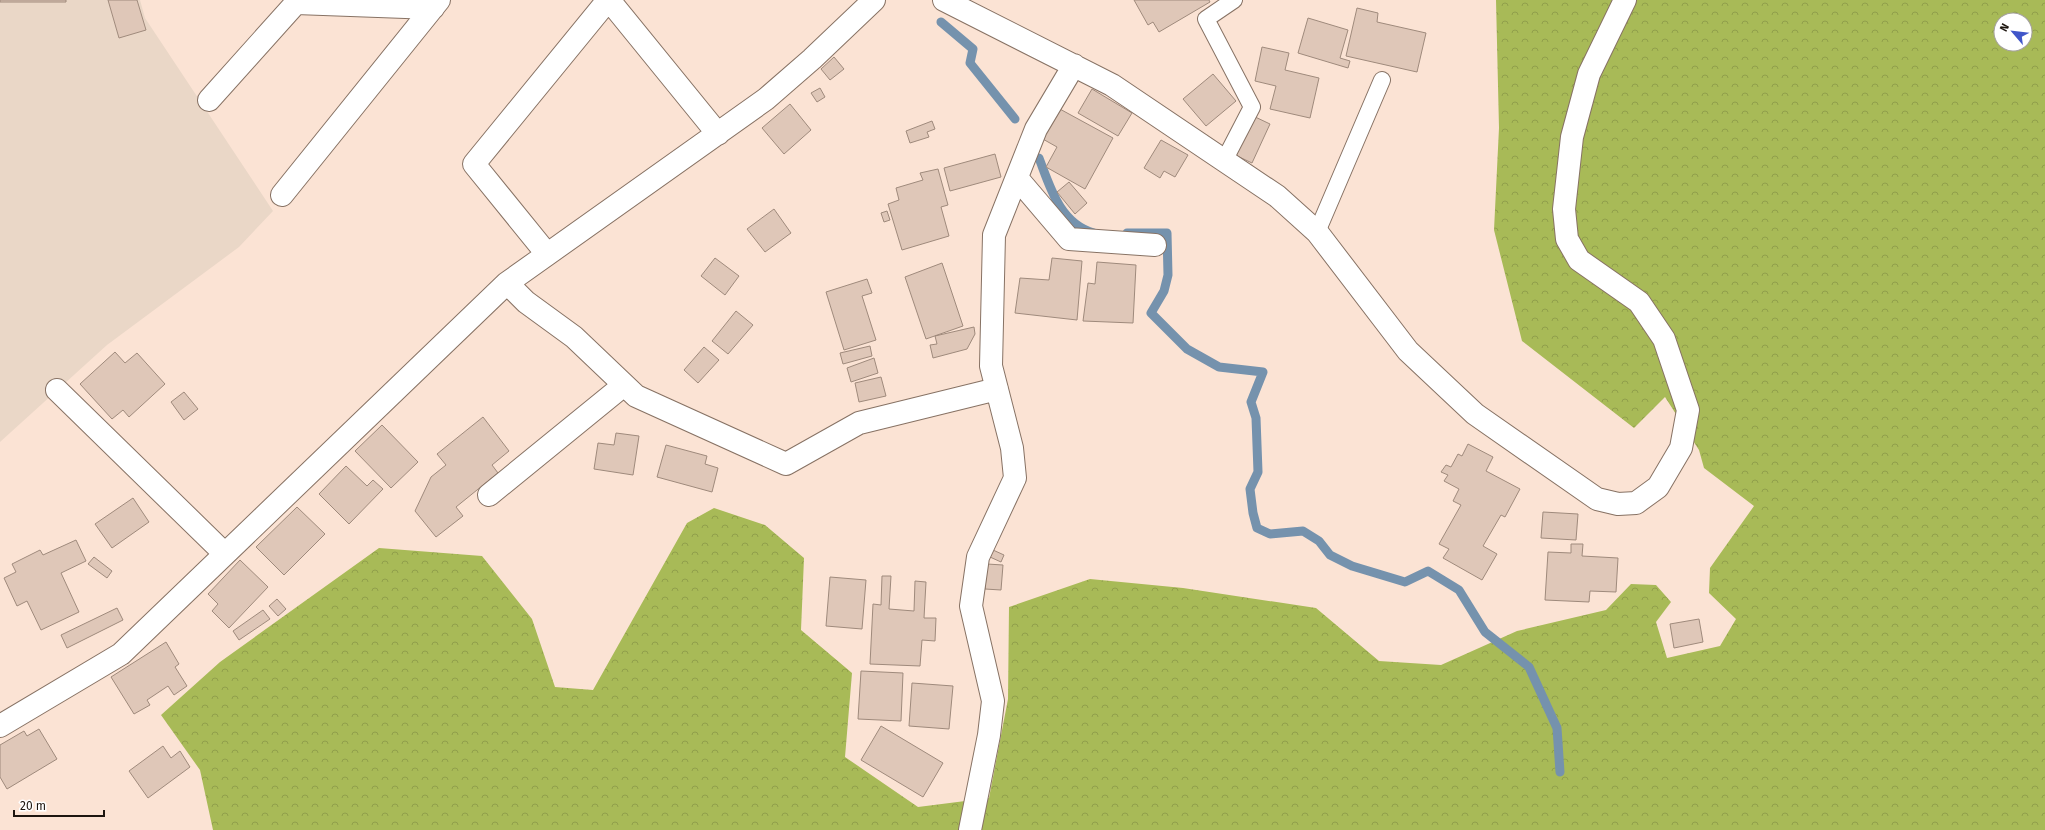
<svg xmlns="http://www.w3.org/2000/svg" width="2045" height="830" viewBox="0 0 2045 830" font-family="'Fira Sans',sans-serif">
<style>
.education{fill:#ead7c7}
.forest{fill:url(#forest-crowns);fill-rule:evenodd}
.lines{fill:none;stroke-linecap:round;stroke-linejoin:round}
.stream{stroke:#7592ad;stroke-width:9}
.building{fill:#dfc7b8;stroke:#9f8a7c}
.service-casing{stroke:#877264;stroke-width:18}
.minor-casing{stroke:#877264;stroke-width:24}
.service{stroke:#fff;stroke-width:16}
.minor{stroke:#fff;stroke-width:22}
</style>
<defs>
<pattern id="forest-crowns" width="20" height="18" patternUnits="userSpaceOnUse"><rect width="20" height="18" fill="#a8ba57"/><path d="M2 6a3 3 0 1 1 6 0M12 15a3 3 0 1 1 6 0" fill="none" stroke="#909f4b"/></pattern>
</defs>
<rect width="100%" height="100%" fill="#fbe3d4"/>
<path class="education" d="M66,0H108L119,38L145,30L137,0H140L145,18L273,211L239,247L107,345L0,442V2H66Z"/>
<path class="forest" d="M1496,0H2045V830H213L200,770L161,715L220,662L379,548L482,556L532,619L555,687L593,690L687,523L714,508L765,525L804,558L801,630L852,673L845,757L918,807L989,798L1008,699L1009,607L1090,579L1183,588L1316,608L1379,661L1441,665L1517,631L1606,610L1631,584L1656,585L1671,602L1656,622L1667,658L1720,646L1736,619L1709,593L1710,568L1754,506L1704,468L1699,450L1665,397L1634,428L1522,341L1494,230L1499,128ZM2001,20H2025V44H2001Z"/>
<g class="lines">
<path class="stream" d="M941,22L973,49L970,63L1015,119
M1039,158C1050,187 1060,224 1094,233
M1127,233H1167L1168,275L1164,291L1151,313L1187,349L1219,367L1263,372L1251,402L1256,418L1258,472L1250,489L1253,513L1257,528L1270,534L1303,531L1319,541L1330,555L1352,566L1405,582L1428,571L1459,590L1485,632L1529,667L1557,728L1560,772"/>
</g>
<path class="building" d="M0,0H66V2H0Z
M108,0H137L146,30L119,38Z
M1134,0H1209L1210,2L1159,32L1153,22L1148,25Z
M1357,8L1378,13L1377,22L1426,33L1417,72L1346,56Z
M1308,18L1348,30L1340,58L1350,61L1348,68L1298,53Z
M1262,47L1289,53L1285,70L1319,78L1310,118L1270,109L1276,86L1255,81Z
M834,57L844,69L830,80L821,69Z
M1213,74L1236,101L1206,126L1183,99Z
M820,88L825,97L817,102L811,93Z
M1092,89L1132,113L1118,136L1078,113Z
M790,104L811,130L784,154L762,128Z
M1058,108L1113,138L1085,189L1046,167L1057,147L1041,138Z
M1251,115L1270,124L1252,163L1233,154Z
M932,121L935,129L927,132L929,137L910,143L906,131Z
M1161,140L1188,155L1175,177L1164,171L1160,178L1144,168Z
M995,154L1001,177L950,191L944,168Z
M938,169L948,205L941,207L949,236L902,250L888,204L899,200L896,188L923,180L920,173Z
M1069,182L1087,203L1075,214L1057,192Z
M774,209L791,233L765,252L747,229Z
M887,211L890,220L884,222L881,213Z
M715,258L739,276L725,295L701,276Z
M1052,258L1082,261L1077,320L1015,313L1020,278L1049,280Z
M1097,262L1136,265L1133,323L1083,321L1088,283L1095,284Z
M942,263L963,326L926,339L905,277Z
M867,279L872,293L862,296L876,340L844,350L826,292Z
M736,311L753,325L728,354L712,341Z
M974,327L975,334L967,349L933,358L930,345L937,344L935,336Z
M870,346L872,356L843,364L840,353Z
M704,347L719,360L698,383L684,370Z
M115,352L125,363L137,353L165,384L129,417L123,410L112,419L80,384Z
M874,358L878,373L851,382L847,368Z
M881,377L886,396L859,402L855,383Z
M184,392L198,409L184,420L171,402Z
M483,417L509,451L492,465L498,473L456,507L463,516L436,537L415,511L431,477L446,465L437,454Z
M382,425L418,462L391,488L355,451Z
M616,433L639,436L633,475L594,469L598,443L614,445Z
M1468,444L1493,457L1486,471L1520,489L1505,517L1501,515L1483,546L1497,554L1482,580L1443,558L1449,549L1439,544L1461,505L1453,501L1459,489L1444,481L1448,475L1441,472L1446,465L1451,467L1458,454L1462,456Z
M666,445L707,456L705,464L718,468L712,492L657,477Z
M346,466L367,486L373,480L383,489L349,524L319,494Z
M133,498L149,522L112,548L95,524Z
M297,507L325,534L284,575L256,547Z
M1543,512L1578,514L1576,540L1541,538Z
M76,540L86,561L61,573L79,612L41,630L27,601L17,606L4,578L16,572L12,564L40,550L43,555Z
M1571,544H1583L1582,556L1618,558L1616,592L1590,591L1589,602L1545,600L1548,552L1571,553Z
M993,550L1004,555L1001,562L990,557Z
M94,557L112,571L107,578L88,564Z
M240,560L268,587L229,628L212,611L218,604L208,594Z
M987,564L1003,565L1001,590L985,589Z
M882,576H891L889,609L914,611L915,581L926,582L924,618H936L935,641L922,640L920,666L870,664L873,604L881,605Z
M830,577L866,580L862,629L826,626Z
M277,599L286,609L278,616L269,606Z
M117,608L123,620L67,648L61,635Z
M263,610L270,619L239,640L233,631Z
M1699,619L1703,642L1674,648L1670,624Z
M166,642L179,664L175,667L187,686L174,695L168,686L147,700L150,705L134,714L111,677Z
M861,671L903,673L901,721L858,719Z
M912,683L953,686L949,729L909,726Z
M881,726L943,763L923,797L861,760Z
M39,729L57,759L7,789L0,777V745L24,731L27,736Z
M163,746L171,758L180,751L190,767L148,798L129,771Z"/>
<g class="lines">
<defs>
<path id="service" d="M1224,161L1252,107L1206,19L1234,0
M1317,232L1382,80"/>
<path id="minor" d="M609,0L718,134
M944,0L1112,85L1277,196L1317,232L1408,351L1475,414L1597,499L1618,504L1636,503L1658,487L1681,448L1688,410L1664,339L1639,302L1579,260L1567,239L1564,209L1572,137L1589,74L1625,0
M209,100L296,3L433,8
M1017,178L1069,239L1155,245
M282,195L439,0
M547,254L474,164L608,0
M507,283L526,302L574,337L636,396L786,464L859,423L997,389
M57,390L225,554
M489,495L624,385
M0,726L121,654L507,283L766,99L812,59L874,0
M970,830L989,735L993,701L971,606L978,557L1015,478L1012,448L991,366L994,235L1036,129L1074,65"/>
</defs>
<use href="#service" class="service-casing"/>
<use href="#minor" class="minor-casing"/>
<use href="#service" class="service"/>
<use href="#minor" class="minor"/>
</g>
<g transform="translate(2013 32) rotate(298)"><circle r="19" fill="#ffffff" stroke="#a5a19f"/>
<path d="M0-3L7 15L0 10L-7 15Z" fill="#4056c9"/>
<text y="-6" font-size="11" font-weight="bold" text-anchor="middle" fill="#1d150f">N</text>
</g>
<path d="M14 810v6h90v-6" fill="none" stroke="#1d150f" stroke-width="2"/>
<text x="20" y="810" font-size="12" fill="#1d150f" stroke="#ffffff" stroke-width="3" paint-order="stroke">20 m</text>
</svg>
